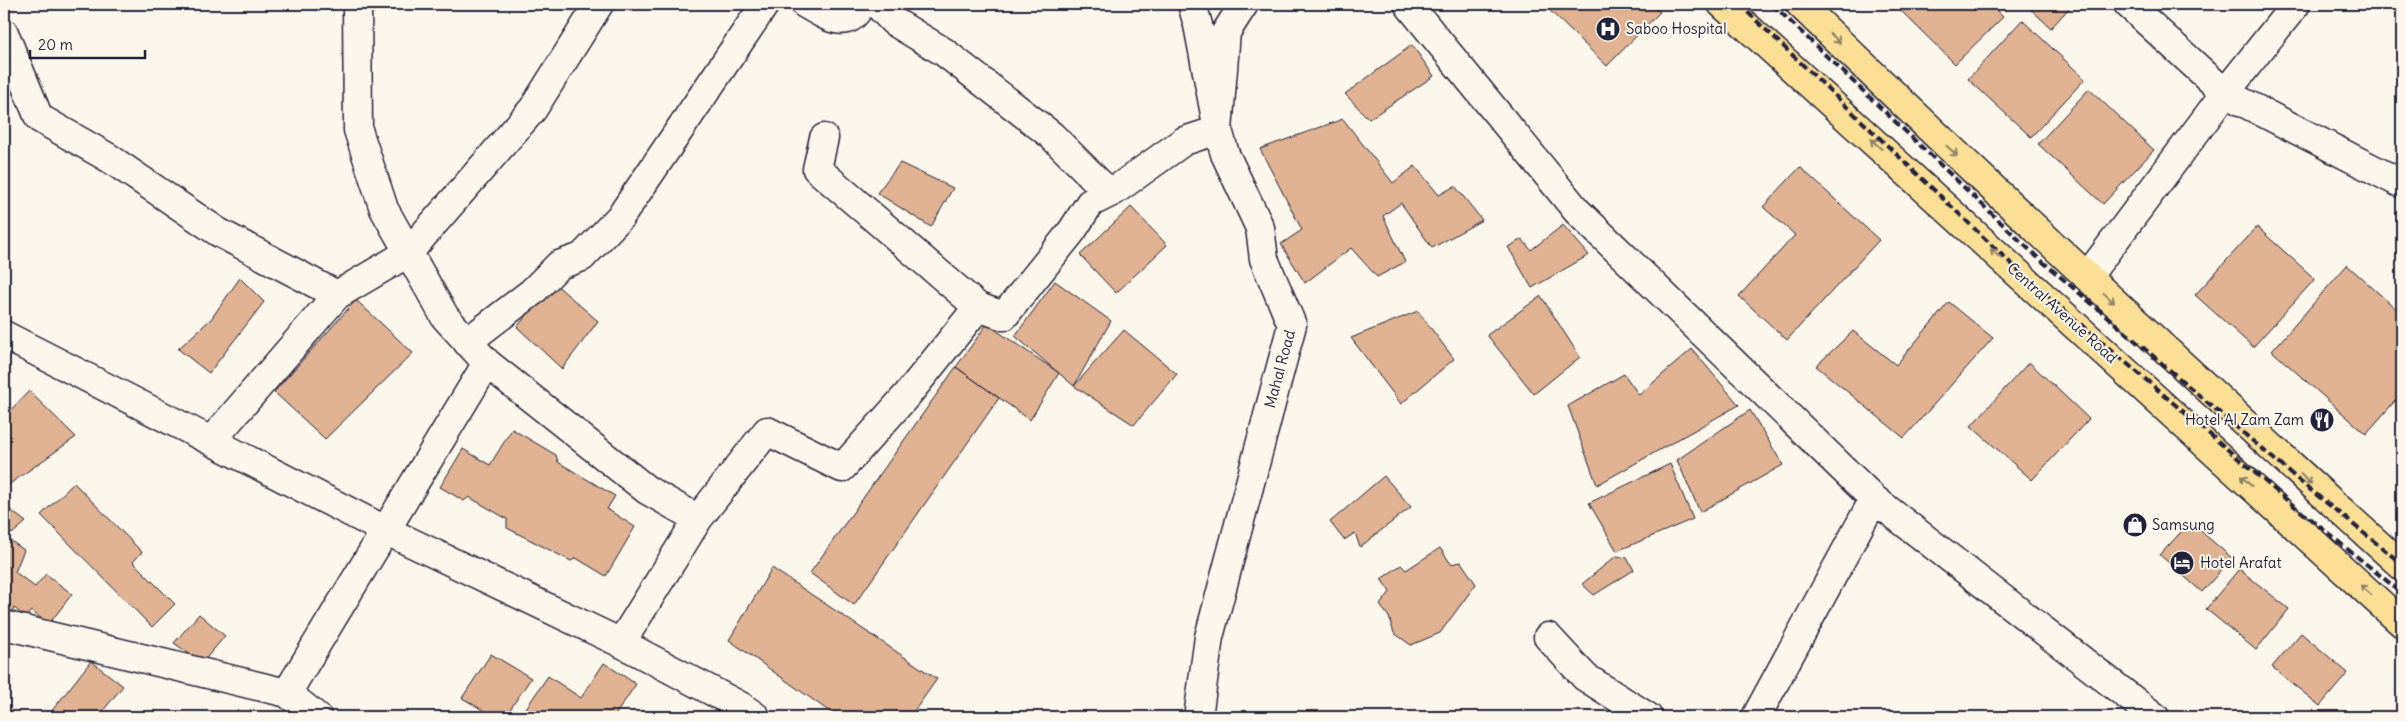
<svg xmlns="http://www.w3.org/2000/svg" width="2406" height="721" viewBox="0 0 2406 721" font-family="Delius,sans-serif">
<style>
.building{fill:#e1b292;stroke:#22223b}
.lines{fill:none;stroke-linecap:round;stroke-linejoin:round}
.street-casing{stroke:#22223b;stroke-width:31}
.secondary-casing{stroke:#22223b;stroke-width:31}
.primary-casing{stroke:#22223b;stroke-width:31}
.street{stroke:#fbf7ec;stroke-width:28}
.secondary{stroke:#fbf7ec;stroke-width:28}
.primary{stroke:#fbdf96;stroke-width:28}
.rail{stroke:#22223b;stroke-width:4;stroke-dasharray:8 4;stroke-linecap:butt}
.oneway{stroke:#8e8068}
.labels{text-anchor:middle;stroke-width:4;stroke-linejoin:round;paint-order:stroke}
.poi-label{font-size:15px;fill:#22223b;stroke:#fbf7ec;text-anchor:start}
.street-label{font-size:15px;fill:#22223b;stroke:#fbf7ec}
</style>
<rect width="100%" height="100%" fill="#fbf7ec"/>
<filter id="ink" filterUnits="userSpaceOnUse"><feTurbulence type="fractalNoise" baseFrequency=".02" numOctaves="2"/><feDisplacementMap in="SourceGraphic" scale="10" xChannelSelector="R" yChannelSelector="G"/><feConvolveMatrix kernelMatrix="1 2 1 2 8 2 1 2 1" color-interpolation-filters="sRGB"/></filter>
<g filter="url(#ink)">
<path class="building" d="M1543,4H1651L1660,12L1607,66Z
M1894,4H1990L2003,17L1955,64Z
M2025,4H2073L2051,28Z
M2022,20L2085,79L2031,137L1968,79Z
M1412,45L1434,76L1369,119L1345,94Z
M2089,89L2154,150L2103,204L2038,144Z
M1343,119L1393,183L1415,166L1439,195L1455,186L1482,220L1432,248L1401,203L1383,216L1405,262L1377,277L1351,248L1305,283L1281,244L1302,230L1260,149Z
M900,163L953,188L931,227L877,193Z
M1800,167L1879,240L1787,340L1739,296L1795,235L1763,207Z
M1131,207L1167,245L1116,293L1080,255Z
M1563,225L1589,255L1532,288L1508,247L1522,239L1531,250Z
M2257,227L2315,279L2253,347L2195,295Z
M2347,265L2402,314V393L2366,434L2272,351Z
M240,278L264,302L209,373L178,349L211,319Z
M1055,281L1111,321L1074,386L1015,336Z
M554,283L598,321L562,369L517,327Z
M1541,296L1580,357L1534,394L1487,335Z
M356,300L413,353L325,439L274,392Z
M1949,302L1993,338L1904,438L1816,366L1853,331L1896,365Z
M1418,311L1454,359L1401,404L1351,338Z
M987,324L1059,373L1030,420L956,367Z
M1124,330L1177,374L1134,425L1074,386Z
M1692,349L1739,405L1597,485L1568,406L1624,374L1639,395Z
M2029,362L2089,419L2032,480L1971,426Z
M956,367L999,398L854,605L810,573Z
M29,391L76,437L4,488V417Z
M1750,410L1783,465L1700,512L1677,460Z
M512,429L556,455L558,462L615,496L607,509L635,527L606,576L576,558L571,561L507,528V519L469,497L464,501L440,487L463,449L490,465Z
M1670,464L1693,519L1617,551L1589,503Z
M1384,476L1411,507L1360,547L1355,533L1344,540L1330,522Z
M74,483L142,552L133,562L175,604L152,627L41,515Z
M4,505L26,522L12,534L4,527Z
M2190,522L2232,558L2202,592L2160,555Z
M4,536L24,550L15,572L35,587L46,574L72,594L49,624L31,611L26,617L14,608L11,614L4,608Z
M1440,548L1451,564L1461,562L1476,584L1440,633L1411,645L1394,633L1389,617L1380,605L1390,592L1381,579L1401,565L1406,570Z
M1616,556L1627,558L1634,570L1594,595L1582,584Z
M772,568L937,679L910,717H837L729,640Z
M2239,569L2289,609L2256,650L2206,609Z
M199,614L225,636L202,663L174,643Z
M2301,633L2348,673L2320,706L2272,667Z
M491,654L531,678L505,717H495L462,698Z
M91,661L123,686L98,717H47Z
M604,663L636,684L614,717H520L548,676L581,698Z"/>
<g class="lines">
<defs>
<path id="street" d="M805,4C825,15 848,33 861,4
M877,4L893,21L944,52L1051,135L1102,186L1114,191L1184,141L1218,130L1198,25L1192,4
M1408,4L1577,211L1874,499L2155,717
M2128,4L2225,93L2296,4
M4,33L39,118L109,158L218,232L337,295L408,253L533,109L599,4
M2087,277L2225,93L2402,184
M978,307L1004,316L1072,231L1090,203L1114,191
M467,342L532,292L559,265L582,257L621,216L765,4
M487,363L647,490L698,519
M212,440L337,295
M4,625L287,693L487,363L445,317L384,209L358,130L357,4
M1548,637L1585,677L1648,717
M621,643L698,519L767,431L842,468L908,394L978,307L817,169L824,138
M287,693L317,717
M1198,717L1209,637L1292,325L1264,259L1260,228L1225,154L1218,130L1226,32L1244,4
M1756,717L1874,499"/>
<path id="secondary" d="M4,335L385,530L621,643L742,707L756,717"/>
<path id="primary" d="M1722,4L2402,623
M1800,4C1997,195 2199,382 2402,566"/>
</defs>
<use href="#street" class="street-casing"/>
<use href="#secondary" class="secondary-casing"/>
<use href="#primary" class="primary-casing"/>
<use href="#street" class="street"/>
<use href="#secondary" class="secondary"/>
<use href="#primary" class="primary"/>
<path class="rail" d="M1739,4L2021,273L2288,501L2402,593
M1772,4L2036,256L2302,483L2402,564"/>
</g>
<defs><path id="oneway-shaft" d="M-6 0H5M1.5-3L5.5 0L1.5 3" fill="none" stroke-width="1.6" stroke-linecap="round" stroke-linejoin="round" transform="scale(1.25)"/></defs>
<g class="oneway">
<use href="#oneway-shaft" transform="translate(1835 38) rotate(44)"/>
<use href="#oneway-shaft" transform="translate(1876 144) rotate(-138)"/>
<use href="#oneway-shaft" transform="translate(1952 151) rotate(44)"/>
<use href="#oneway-shaft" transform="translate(1996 254) rotate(-138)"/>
<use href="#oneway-shaft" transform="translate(2109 298) rotate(43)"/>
<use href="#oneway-shaft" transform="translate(2306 479) rotate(42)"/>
<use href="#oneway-shaft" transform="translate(2246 481) rotate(-138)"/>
<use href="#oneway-shaft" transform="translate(2366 590) rotate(-138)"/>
</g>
</g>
<defs>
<symbol id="hospital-disc" viewBox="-11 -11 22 22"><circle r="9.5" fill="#22223b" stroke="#fbf7ec"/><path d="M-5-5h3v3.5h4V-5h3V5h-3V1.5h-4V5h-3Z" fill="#fff"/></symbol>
<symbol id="restaurant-disc" viewBox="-11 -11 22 22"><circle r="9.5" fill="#22223b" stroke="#fbf7ec"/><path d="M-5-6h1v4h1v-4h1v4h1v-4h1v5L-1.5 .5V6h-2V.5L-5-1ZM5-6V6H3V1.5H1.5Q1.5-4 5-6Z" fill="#fff"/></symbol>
<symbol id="shop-disc" viewBox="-11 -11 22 22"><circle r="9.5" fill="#22223b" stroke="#fbf7ec"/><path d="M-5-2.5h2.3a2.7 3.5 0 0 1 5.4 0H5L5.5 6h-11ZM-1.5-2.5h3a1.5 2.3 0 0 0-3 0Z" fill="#fff"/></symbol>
<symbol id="hotel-disc" viewBox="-11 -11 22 22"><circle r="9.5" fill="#22223b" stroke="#fbf7ec"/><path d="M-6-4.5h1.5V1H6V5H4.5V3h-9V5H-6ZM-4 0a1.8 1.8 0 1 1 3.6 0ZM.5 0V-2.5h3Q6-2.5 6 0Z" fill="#fff"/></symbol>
</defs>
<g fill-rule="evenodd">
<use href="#hospital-disc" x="1594" y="15" width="28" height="28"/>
<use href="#restaurant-disc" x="2308" y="406" width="28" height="28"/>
<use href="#shop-disc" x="2121" y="511" width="28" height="28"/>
<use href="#hotel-disc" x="2168" y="549" width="28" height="28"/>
</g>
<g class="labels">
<g class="poi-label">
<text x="1626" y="34">Saboo Hospital</text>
<text x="2304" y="425" text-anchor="end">Hotel Al Zam Zam</text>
<text x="2152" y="530">Samsung</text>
<text x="2200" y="568">Hotel Arafat</text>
</g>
<g class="street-label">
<text transform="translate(2062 313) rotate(42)" y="5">Central Avenue Road</text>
<text transform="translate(1280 369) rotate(-75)" y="5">Mahal Road</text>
</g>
</g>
<rect width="2406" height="721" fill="none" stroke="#fbf7ec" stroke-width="20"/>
<rect x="10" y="10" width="2386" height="701" fill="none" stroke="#22223b" stroke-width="2" filter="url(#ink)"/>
<path d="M30 50v8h115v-8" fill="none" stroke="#22223b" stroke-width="2.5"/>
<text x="38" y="50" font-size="15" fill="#22223b" stroke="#fbf7ec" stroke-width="4" paint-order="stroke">20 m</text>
</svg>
